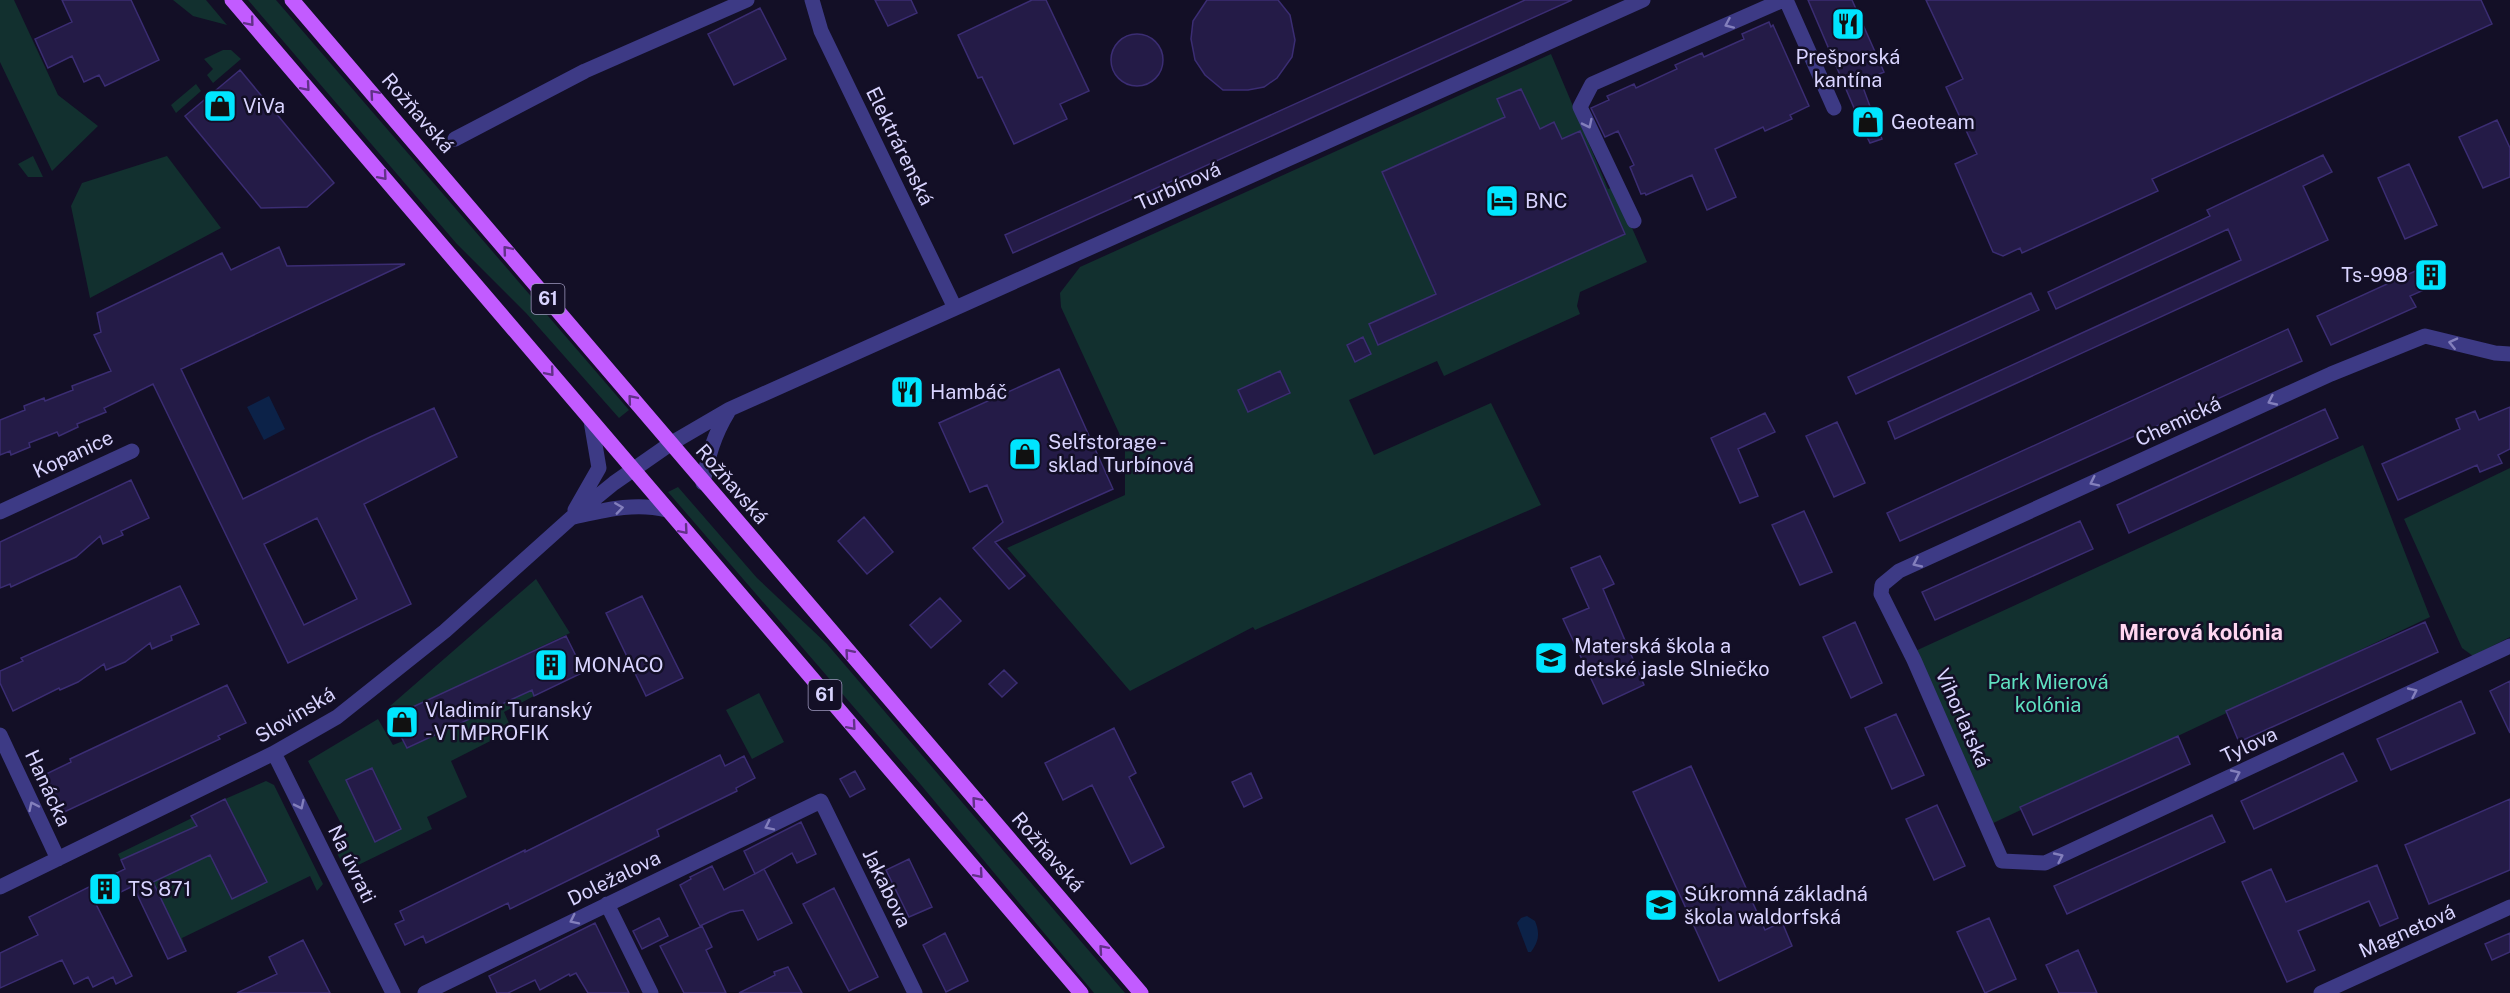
<svg xmlns="http://www.w3.org/2000/svg" width="2510" height="993" viewBox="0 0 2510 993" font-family="'Public Sans',sans-serif">
<style>
.green{fill:#12302f}
.water{fill:#0c2248}
.building{fill:#241b47;stroke:#3b2d73;stroke-width:1.5;fill-rule:evenodd}
.lines{fill:none;stroke-linecap:round;stroke-linejoin:round}
.minor{stroke:#3d3a85;stroke-width:15}
.major{stroke:#c25bff;stroke-width:15}
.oneway{stroke:#623188}
.oneway2{stroke:#837fbc}
.labels{text-anchor:middle;stroke-width:5;stroke-linejoin:round;paint-order:stroke}
.shield{fill:#130f26;stroke:#9e99be;stroke-width:1.5}
.shield-label{font-size:18px;font-weight:bold;fill:#d9d4ff}
.poi-label{font-size:20px;fill:#d9d4ff;stroke:#130f26;text-anchor:start}
.street-label{font-size:20px;fill:#d9d4ff;stroke:#130f26}
.park-label{font-size:20px;fill:#5fe0c0;stroke:#130f26}
.quarter-label{font-size:22px;font-weight:bold;fill:#ffd6f0;stroke:#130f26}
</style>
<rect width="100%" height="100%" fill="#130f26"/>
<path class="green" d="M0,0H14L58,95L98,126L52,171L0,62Z
M173,0H206L227,25L193,16Z
M248,0H276L629,410L619,418L526,313L456,243Z
M223,50H231L241,59L213,83L207,75L213,69L204,59Z
M1551,54L1608,189L1614,187L1647,262L1580,292L1577,306L1580,314L1444,376L1437,361L1349,400L1374,455L1491,403L1541,505L1255,630L1253,627L1130,691L1007,548L1125,495V451L1119,433L1061,307L1060,293L1080,267Z
M196,84L201,91L176,113L171,105Z
M33,156L43,177H28L18,164Z
M167,156L221,228L90,298L71,206L82,183Z
M2363,445L2430,617L1987,826L1911,653Z
M2510,468V637L2473,656L2462,648L2404,519Z
M678,487L757,578L827,644L1125,993H1094L921,785L668,492Z
M536,579L570,633L404,711L397,717L390,706Z
M532,690L534,696L504,712L512,730L451,761L467,797L427,817L432,829L346,871L332,843L347,835L308,761L378,719L393,745L403,741L408,748Z
M759,693L784,742L752,759L726,710Z
M266,781L274,785L323,884L317,891L310,876L182,938L186,951L153,882L181,833L121,860L118,854L192,818L233,899L267,882L225,799Z"/>
<path class="water" d="M269,396L285,429L264,440L247,407Z
M1527,916L1535,921C1540,933 1539,941 1531,952H1528L1517,923L1521,918Z"/>
<path class="building" d="M62,0H131L159,60L105,86L99,75L84,82L72,56L48,68L35,39L72,22Z
M875,0H911L917,13L888,26Z
M1032,0H1046L1089,91L1060,104L1067,119L1014,144L982,77L978,78L958,35Z
M1207,0H1278L1290,15L1295,40L1292,57L1277,78L1264,87L1248,90H1223L1205,75L1195,60L1191,39L1193,21Z
M1525,0H1572L1013,253L1005,235Z
M1808,0H1852L1884,72L1861,82L1882,139L1870,143L1865,133L1860,135L1853,117L1857,115Z
M1926,0H2481L2492,24L2152,179L2158,191L2022,253L2020,248L2003,256L1993,252L1955,164L1977,154L1946,87L1963,79Z
M760,8L786,59L734,85L708,34Z
M1769,22L1771,27L1773,25L1809,106L1790,115L1792,119L1765,131L1763,127L1761,128L1715,149L1736,197L1707,210L1692,175L1646,195L1645,193L1641,194L1630,167L1634,165L1618,131L1605,137L1591,108L1609,100L1607,96L1634,84L1636,88L1677,69L1675,65L1702,53L1704,57L1744,39L1742,34Z
M1111 60a26 26 0 1 1 52 0a26 26 0 1 1-52 0Z
M240,70L334,183L307,207L261,208L185,116Z
M1521,89L1540,129L1554,122L1562,139L1580,131L1625,234L1378,345L1369,324L1436,294L1382,172L1505,117L1497,99Z
M2497,120L2510,148V177L2483,188L2459,137Z
M2323,155L2332,172L2303,186L2328,240L1895,439L1888,422L2241,260L2228,229L2056,309L2048,292L2210,216L2207,210Z
M2409,164L2437,225L2405,239L2378,178Z
M279,247L287,266L405,264L181,369L243,499L370,437L434,408L457,457L364,504L411,604L288,663L153,384L104,408L106,412L77,424L78,427L59,436L57,432L29,443L30,447L11,455L10,451L0,455V420L25,410L24,406L44,398L45,401L73,390L72,386L111,371L94,335L101,332L97,313L222,253L231,270ZM317,518L357,599L304,625L264,544Z
M2435,262L2444,281L2410,296L2416,307L2331,345L2317,316Z
M2031,293L2039,310L1856,394L1848,377Z
M2288,329L2302,361L1900,541L1887,513Z
M1363,337L1371,354L1355,362L1347,345Z
M1059,369L1113,489L995,542L1025,576L1009,589L973,548L1003,522L987,485L970,492L939,423Z
M1280,371L1290,393L1248,412L1238,390Z
M2510,407V449L2498,455L2502,463L2480,472L2477,465L2398,500L2382,464L2460,429L2456,419L2475,411L2479,420Z
M2325,409L2338,438L2129,533L2117,505Z
M1765,413L1775,432L1738,449L1758,496L1740,503L1711,438Z
M1837,422L1865,483L1834,497L1806,436Z
M131,480L149,518L121,531L123,535L103,544L100,536L76,557L11,587L10,584L0,588V542Z
M1804,511L1832,572L1800,585L1772,525Z
M864,517L893,552L867,574L838,541Z
M2080,521L2093,549L1935,620L1922,592Z
M1600,556L1614,584L1603,589L1644,685L1603,704L1563,619L1589,608L1571,568Z
M180,586L199,624L171,636L172,640L152,649L150,643L125,662L106,670L104,664L78,682L60,690L59,688L13,711L0,683V671L23,661L21,658Z
M642,596L683,678L646,696L606,613Z
M940,598L961,621L931,648L910,625Z
M1855,622L1882,683L1851,698L1823,637Z
M2425,622L2438,652L2239,742L2226,711Z
M566,636L584,672L534,696L532,690L407,748L392,719L404,713V711Z
M1004,670L1017,683L1002,697L989,684Z
M2510,681V733L2490,691Z
M227,685L246,723L218,736L220,739L62,813L44,775L71,762L70,759Z
M2461,701L2475,733L2391,770L2377,739Z
M1896,714L1924,775L1892,789L1865,728Z
M1114,728L1136,773L1129,777L1164,847L1131,864L1092,785L1063,800L1045,763Z
M2178,736L2190,764L2033,835L2020,807Z
M2343,753L2357,781L2254,829L2241,801Z
M720,755L725,766L744,756L755,778L736,788L737,791L657,830L659,836L510,909L508,903L426,943L423,936L405,945L395,924L404,920L400,911L525,850V852Z
M1691,766L1765,930L1782,922L1792,946L1719,981L1633,792Z
M372,768L401,829L375,842L346,780Z
M855,771L865,789L850,797L840,779Z
M1251,773L1262,798L1244,807L1232,782Z
M225,799L267,882L232,899L210,855L153,882L186,951L168,959L133,886L96,904L132,976L116,984L113,977L93,987L88,977L74,984L62,960L0,988V953L38,935L29,917L125,869L121,860L197,826L191,816Z
M2510,799V870L2429,904L2405,845Z
M1937,805L1965,866L1934,880L1906,819Z
M2212,815L2225,842L2067,914L2054,886Z
M801,822L816,854L797,863L792,853L755,874L744,851Z
M909,859L932,907L909,917L886,870Z
M2377,865L2398,918L2380,926L2369,901L2298,931L2315,970L2287,982L2242,882L2271,869L2286,902Z
M712,866L724,890L764,869L792,923L758,940L743,910L730,912L700,926L680,885L691,879L690,877Z
M834,888L878,977L849,991L803,904Z
M659,918L668,936L642,949L633,931Z
M1989,918L2016,979L1985,993L1957,932Z
M595,923L629,993H588L576,973L570,976L569,974L540,990L535,980L508,993H497L489,976Z
M702,926L712,947L706,950L726,993H684L660,946Z
M945,933L968,981L946,992L923,945Z
M2510,933V952L2492,960L2485,944Z
M303,940L330,993H237L277,974L269,957Z
M2078,950L2097,993H2059L2046,965Z
M788,967L802,993H739L775,975L774,972Z"/>
<g class="lines">
<path class="minor" d="M812,0L821,31L955,308
M1786,0L1834,108
M455,139L585,71L747,0
M1634,221L1580,107L1592,84L1783,0
M2510,354L2495,353L2425,336L2331,374L1899,571L1882,585L1881,594L1914,660L2002,861L2045,863L2510,646
M703,483C708,456 714,435 728,412
M575,510L599,468L591,421
M0,512L132,451
M574,517C605,510 635,502 667,510
M0,735L58,859
M274,753L393,993
M0,887L274,753L337,717L445,631L571,518L614,483L670,444L730,409L1643,0
M607,904L651,993
M425,993L821,801L915,993
M2321,993L2510,907"/>
<path class="major" d="M232,0L1081,993
M292,0L1141,993"/>
</g>
<defs><path id="oneway-chevron" d="M-2-3.5L2.5 0L-2 3.5" fill="none" stroke-width="1.6" stroke-linecap="round" stroke-linejoin="round" transform="scale(1.5)"/></defs>
<g class="oneway">
<use href="#oneway-chevron" transform="translate(250 22) rotate(50)"/>
<use href="#oneway-chevron" transform="translate(306 87) rotate(49)"/>
<use href="#oneway-chevron" transform="translate(374 94) rotate(-131)"/>
<use href="#oneway-chevron" transform="translate(383 176) rotate(49)"/>
<use href="#oneway-chevron" transform="translate(507 250) rotate(-130)"/>
<use href="#oneway-chevron" transform="translate(550 372) rotate(50)"/>
<use href="#oneway-chevron" transform="translate(632 399) rotate(-130)"/>
<use href="#oneway-chevron" transform="translate(684 530) rotate(49)"/>
<use href="#oneway-chevron" transform="translate(849 653) rotate(-131)"/>
<use href="#oneway-chevron" transform="translate(852 726) rotate(49)"/>
<use href="#oneway-chevron" transform="translate(976 801) rotate(-131)"/>
<use href="#oneway-chevron" transform="translate(979 874) rotate(49)"/>
<use href="#oneway-chevron" transform="translate(1103 949) rotate(-131)"/>
</g>
<g class="oneway2">
<use href="#oneway-chevron" transform="translate(1729 24) rotate(156)"/>
<use href="#oneway-chevron" transform="translate(1588 124) rotate(64)"/>
<use href="#oneway-chevron" transform="translate(2453 343) rotate(-167)"/>
<use href="#oneway-chevron" transform="translate(2272 401) rotate(155)"/>
<use href="#oneway-chevron" transform="translate(2094 482) rotate(154)"/>
<use href="#oneway-chevron" transform="translate(619 508) rotate(-8)"/>
<use href="#oneway-chevron" transform="translate(1917 563) rotate(155)"/>
<use href="#oneway-chevron" transform="translate(2413 692) rotate(-25)"/>
<use href="#oneway-chevron" transform="translate(2236 774) rotate(-25)"/>
<use href="#oneway-chevron" transform="translate(300 805) rotate(64)"/>
<use href="#oneway-chevron" transform="translate(33 806) rotate(-115)"/>
<use href="#oneway-chevron" transform="translate(769 826) rotate(154)"/>
<use href="#oneway-chevron" transform="translate(2059 857) rotate(-25)"/>
<use href="#oneway-chevron" transform="translate(574 920) rotate(154)"/>
</g>
<defs>
<symbol id="restaurant-square" viewBox="-11 -11 22 22"><rect x="-9" y="-9" width="18" height="18" rx="4" fill="#00e5ff" stroke="#130f26"/><path d="M-5-6h1v4h1v-4h1v4h1v-4h1v5L-1.5 .5V6h-2V.5L-5-1ZM5-6V6H3V1.5H1.5Q1.5-4 5-6Z" fill="#111"/></symbol>
<symbol id="shop-square" viewBox="-11 -11 22 22"><rect x="-9" y="-9" width="18" height="18" rx="4" fill="#00e5ff" stroke="#130f26"/><path d="M-5-2.5h2.3a2.7 3.5 0 0 1 5.4 0H5L5.5 6h-11ZM-1.5-2.5h3a1.5 2.3 0 0 0-3 0Z" fill="#111"/></symbol>
<symbol id="hotel-square" viewBox="-11 -11 22 22"><rect x="-9" y="-9" width="18" height="18" rx="4" fill="#00e5ff" stroke="#130f26"/><path d="M-6-4.5h1.5V1H6V5H4.5V3h-9V5H-6ZM-4 0a1.8 1.8 0 1 1 3.6 0ZM.5 0V-2.5h3Q6-2.5 6 0Z" fill="#111"/></symbol>
<symbol id="building-square" viewBox="-11 -11 22 22"><rect x="-9" y="-9" width="18" height="18" rx="4" fill="#00e5ff" stroke="#130f26"/><path d="M-4-6H4V6H1V3H-1V6H-4ZM-2.5-4.3h1.7v1.8h-1.7ZM.8-4.3h1.7v1.8H.8ZM-2.5-1h1.7V.8h-1.7ZM.8-1h1.7V.8H.8Z" fill="#111"/></symbol>
<symbol id="school-square" viewBox="-11 -11 22 22"><rect x="-9" y="-9" width="18" height="18" rx="4" fill="#00e5ff" stroke="#130f26"/><path d="M0-5L7-2L0 1L-7-2ZM-4 1L0 2.5L4 1V4Q0 6-4 4Z" fill="#111"/></symbol>
</defs>
<g fill-rule="evenodd">
<use href="#restaurant-square" x="1829" y="5" width="38" height="38"/>
<use href="#shop-square" x="201" y="87" width="38" height="38"/>
<use href="#shop-square" x="1849" y="103" width="38" height="38"/>
<use href="#hotel-square" x="1483" y="182" width="38" height="38"/>
<use href="#building-square" x="2412" y="256" width="38" height="38"/>
<use href="#restaurant-square" x="888" y="373" width="38" height="38"/>
<use href="#shop-square" x="1006" y="435" width="38" height="38"/>
<use href="#school-square" x="1532" y="639" width="38" height="38"/>
<use href="#building-square" x="532" y="646" width="38" height="38"/>
<use href="#shop-square" x="383" y="703" width="38" height="38"/>
<use href="#building-square" x="86" y="870" width="38" height="38"/>
<use href="#school-square" x="1642" y="886" width="38" height="38"/>
</g>
<g class="labels">
<g class="shield">
<rect x="531.5" y="284" width="33" height="30" rx="4.5"/>
<rect x="808.5" y="680" width="33" height="30" rx="4.5"/>
</g>
<g class="shield-label">
<text x="548" y="305">61</text>
<text x="825" y="701">61</text>
</g>
<g class="poi-label">
<text x="1848" y="64" text-anchor="middle">Prešporská<tspan x="1848" dy="23">kantína</tspan></text>
<text x="243" y="113">ViVa</text>
<text x="1891" y="129">Geoteam</text>
<text x="1525" y="208">BNC</text>
<text x="2408" y="282" text-anchor="end">Ts-998</text>
<text x="930" y="399">Hambáč</text>
<text x="1048" y="449">Selfstorage -<tspan x="1048" dy="23">sklad Turbínová</tspan></text>
<text x="1574" y="653">Materská škola a<tspan x="1574" dy="23">detské jasle Slniečko</tspan></text>
<text x="574" y="672">MONACO</text>
<text x="425" y="717">Vladimír Turanský<tspan x="425" dy="23">- VTMPROFIK</tspan></text>
<text x="128" y="896">TS 871</text>
<text x="1684" y="901">Súkromná základná<tspan x="1684" dy="23">škola waldorfská</tspan></text>
</g>
<g class="street-label">
<text transform="translate(418 113) rotate(49)" y="7">Rožňavská</text>
<text transform="translate(900 146) rotate(64)" y="7">Elektrárenská</text>
<text transform="translate(1178 186) rotate(-24)" y="7">Turbínová</text>
<text transform="translate(2178 421) rotate(-25)" y="7">Chemická</text>
<text transform="translate(73 454) rotate(-25)" y="7">Kopanice</text>
<text transform="translate(732 484) rotate(49)" y="7">Rožňavská</text>
<text transform="translate(295 715) rotate(-31)" y="7">Slovinská</text>
<text transform="translate(1963 718) rotate(66)" y="7">Vihorlatská</text>
<text transform="translate(2249 745) rotate(-25)" y="7">Tylova</text>
<text transform="translate(48 788) rotate(65)" y="7">Hanácka</text>
<text transform="translate(1048 852) rotate(49)" y="7">Rožňavská</text>
<text transform="translate(352 864) rotate(64)" y="7">Na úvrati</text>
<text transform="translate(614 878) rotate(-26)" y="7">Doležalova</text>
<text transform="translate(887 888) rotate(64)" y="7">Jakabova</text>
<text transform="translate(2407 931) rotate(-24)" y="7">Magnetová</text>
</g>
<g class="park-label">
<text x="2048" y="689">Park Mierová<tspan x="2048" dy="23">kolónia</tspan></text>
</g>
<g class="quarter-label">
<text x="2201" y="640">Mierová kolónia</text>
</g>
</g>
</svg>
